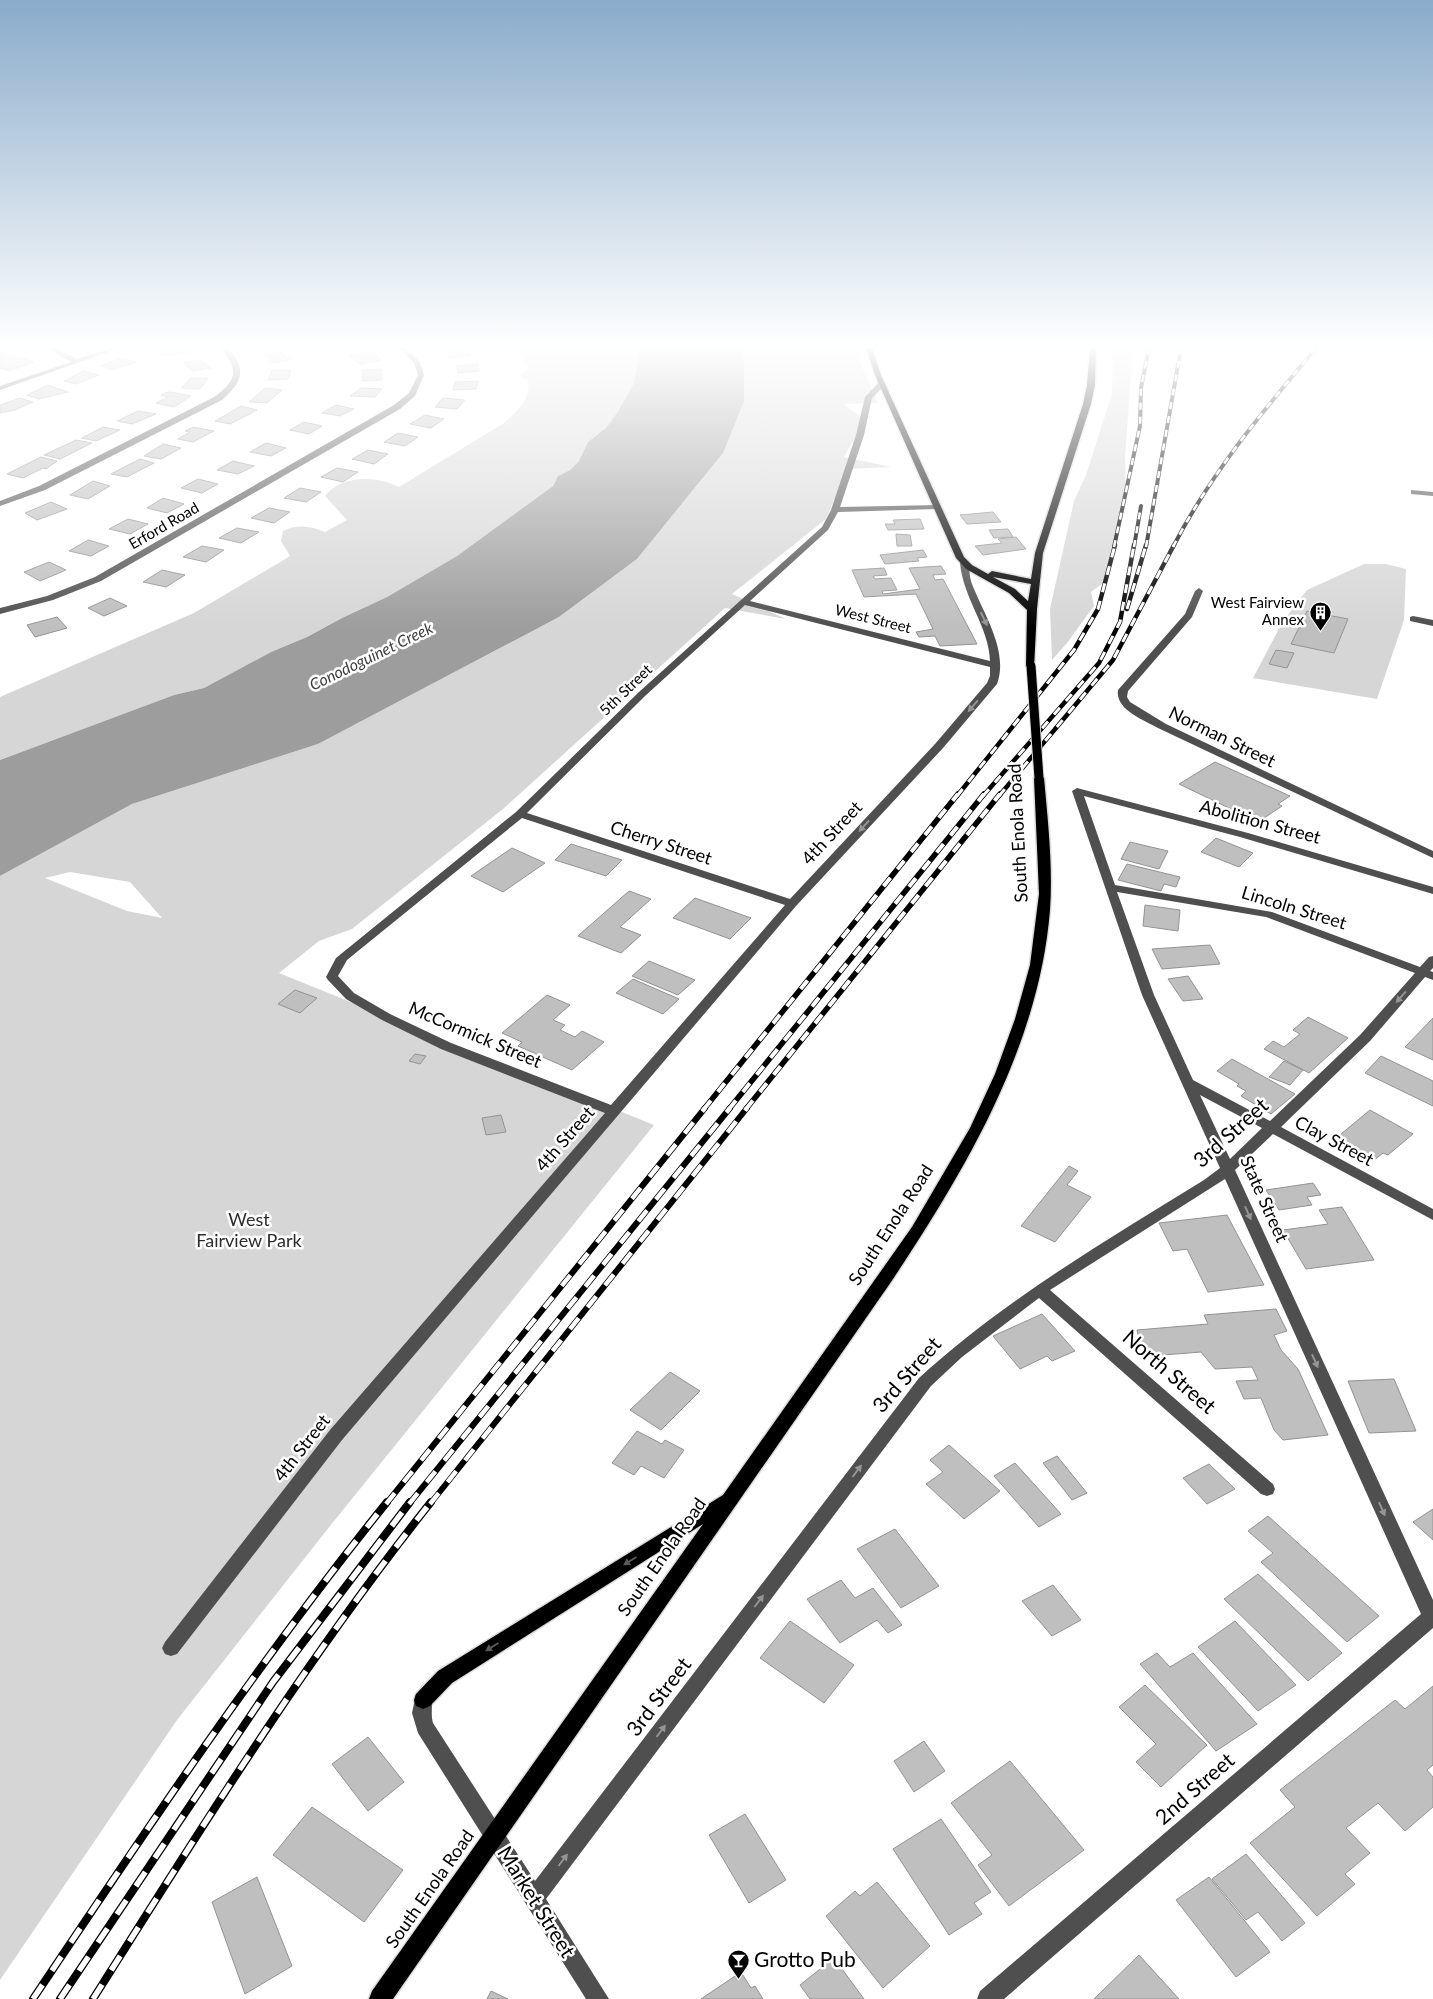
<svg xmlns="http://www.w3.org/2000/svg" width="1433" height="1999" viewBox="0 0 1433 1999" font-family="Lato,sans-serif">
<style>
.green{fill:#d6d6d6;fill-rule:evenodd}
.water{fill:#9d9d9d}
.building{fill:#bfbfbf;stroke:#939393}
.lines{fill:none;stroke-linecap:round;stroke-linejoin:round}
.major-casing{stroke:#dbdbdb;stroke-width:3}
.minor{fill:#4f4f4f;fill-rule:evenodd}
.major{fill:#000;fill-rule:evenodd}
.rail-far4-casing{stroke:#000;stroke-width:4}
.rail-far3-casing{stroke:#000;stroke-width:4.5}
.rail-far2-casing{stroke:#000;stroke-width:5.5}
.rail-far1-casing{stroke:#000;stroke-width:6}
.rail-casing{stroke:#000;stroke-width:8}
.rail-far4{stroke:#fff;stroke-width:2.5;stroke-dasharray:7;stroke-linecap:butt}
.rail-far3{stroke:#fff;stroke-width:3;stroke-dasharray:9;stroke-linecap:butt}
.rail-far2{stroke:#fff;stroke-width:4;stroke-dasharray:11;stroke-linecap:butt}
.rail-far1{stroke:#fff;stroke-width:4.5;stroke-dasharray:14;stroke-linecap:butt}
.rail{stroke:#fff;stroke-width:5.5;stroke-dasharray:17;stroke-linecap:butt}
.major-bridge-casing{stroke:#dbdbdb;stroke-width:11;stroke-linecap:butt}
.major-bridge{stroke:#000;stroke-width:9}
.oneway{fill:#959595}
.oneway2{fill:#595959}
.labels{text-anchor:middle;stroke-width:5;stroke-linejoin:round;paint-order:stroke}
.far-street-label{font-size:15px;fill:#000;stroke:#fff}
.far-poi-label{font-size:15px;fill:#000;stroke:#fff;text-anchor:end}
.far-water-label{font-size:16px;font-style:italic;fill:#3e3e3e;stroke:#fff}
.street-label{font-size:18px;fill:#000;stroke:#fff}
.park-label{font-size:18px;fill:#2d2d2d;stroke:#fff}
.near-street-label{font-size:21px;fill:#000;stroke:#fff}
.near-poi-label{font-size:21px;fill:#000;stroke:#fff;text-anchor:start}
</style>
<rect width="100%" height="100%" fill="#fff"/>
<path class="green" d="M510,348H640L634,383L617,413L606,428L588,442L579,461L570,470L558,476L553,486L457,556L387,597L342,618L307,637L271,652L204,688L174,695L0,760V697L194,613L282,561L290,556L281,541L283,531C297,524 311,526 325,532L347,520L325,496C340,475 377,475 399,487L504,423C516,412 532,398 528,380L521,378V373L529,369L521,352L510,350Z
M741,348H862L859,360L878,403L844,404L865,420L844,457L891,467L847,469L826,519L732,594L786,619L725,608L503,809L352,929L319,941L279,973L654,1125L330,1526L177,1720L0,1980V876L132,804L318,744L559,617L637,559L723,453L744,361ZM70,872L130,882L162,918L127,911L45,878Z
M1113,348H1133L1125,456L1126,502L1107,580L1091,592L1094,606L1067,643L1052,660L1050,609L1074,501L1086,475L1112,394Z
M1364,564H1386L1406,569L1404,620L1377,699L1253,678L1282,623L1307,590Z"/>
<path class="water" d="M640,348H741L744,361V401L723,453L637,559L559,617L318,744L132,804L0,876V760L174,695L204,688L271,652L307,637L342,618L387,597L457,556L553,486L558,476L570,470L579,461L588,442L606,428L617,413L634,383Z"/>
<path class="building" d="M177,348H189L192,352L163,356L158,351Z
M465,349L471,355L451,358L445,351Z
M0,352L9,355L34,362L9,371L0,368Z
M280,352L290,360L273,363L264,354Z
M372,352L382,360L360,364L349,356Z
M123,358L136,362L112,370L100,366Z
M201,360L211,368L192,371L183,363Z
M478,364L479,371L458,373L457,366Z
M381,369V380L363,381L362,370Z
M272,370H291L288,379L268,380Z
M84,371L99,375L76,384L64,381Z
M191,378H208L200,389L181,388Z
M478,381L476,389L453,390L455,382Z
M48,385L68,392L39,399L27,395Z
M265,388L282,390L267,403L249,402Z
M361,388L382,389L375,397L350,396Z
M168,392L176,393L191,396L174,407L156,403L168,397L161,395Z
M20,398L33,402L15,410L0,413V405Z
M443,398L465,400L457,409L435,407Z
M336,405L354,409L340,416L322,413Z
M241,406L257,410L230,424L215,421Z
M138,411L156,414L132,424L117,421Z
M425,415L444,419L431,428L410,424Z
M304,422L322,426L309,434L290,430Z
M103,427L120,430L96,441L82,438Z
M193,427L214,431L193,442L178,439L190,432L185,431Z
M398,433L418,437L405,446L384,442Z
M76,440L92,443L60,459L44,455Z
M266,443L286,448L271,456L250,452Z
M163,444L181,448L161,459L144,456Z
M368,450L388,454L374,464L352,459Z
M41,457L57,461L46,469L43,468L23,478L7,474Z
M140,459L154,463L127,477L111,474Z
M233,461L254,466L238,474L217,470Z
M337,468L358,472L343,482L321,477Z
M198,479L218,484L202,493L181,488Z
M93,481L110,486L88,499L70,495Z
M300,488L321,492L306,502L284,498Z
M163,498L184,504L167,513L147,508Z
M51,502L67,509L37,520L25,513Z
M269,508L290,512L274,523L251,518Z
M993,512L1001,522L967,524L960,515Z
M128,519L148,524L130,534L109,529Z
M920,519L924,529L888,530L885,524H895L893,520Z
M237,528L259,532L241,543L219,538Z
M1008,529L1013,537L994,538L989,530Z
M896,534L910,535L912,546H897Z
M1016,537L1026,549L983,555L975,546L1002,543L998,539Z
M88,540L109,546L91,556L69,551Z
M202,546L224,550L206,562L183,557Z
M923,550L927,557L917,558L919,561L885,564L880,555Z
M49,562L66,570L40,581L24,572Z
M941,566L946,574L933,575L935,580L943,579L977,644L940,646L935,636L919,637L916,632L933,629L916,594L864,597L852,570L884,568L887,575L873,576L875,579L891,578L897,590L882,591L883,594L920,589L909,568Z
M162,570L185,575L166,587L143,582Z
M110,598L127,606L104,616L88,608Z
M1307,611L1348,619L1334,653L1291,644Z
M57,617L67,628L35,637L27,625Z
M1276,650L1294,653L1287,668L1269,664Z
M1215,762L1290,796L1278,804L1282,806L1258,822L1179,784Z
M1216,838L1253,853L1239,867L1201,852Z
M1130,842L1168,851L1159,869L1121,859Z
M571,844L622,860L606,876L555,860Z
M512,848L545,863L503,892L471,876Z
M1127,864L1180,877L1176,887L1164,884L1161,891L1118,880Z
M629,891L651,899L620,927L641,935L621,953L578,936Z
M695,898L751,918L730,939L673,918Z
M1145,905L1180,910L1178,931L1143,926Z
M1210,945L1220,964L1162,969L1152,949Z
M649,961L695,980L678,995L632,976Z
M1188,976L1203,999L1183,1001L1168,979Z
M633,979L679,999L663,1014L616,993Z
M295,990L317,998L300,1013L278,1004Z
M547,995L570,1005L553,1020L565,1025L560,1030L575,1037L582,1031L604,1042L572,1070L518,1046L522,1042L502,1033Z
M1308,1017L1348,1038L1309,1073L1264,1049L1273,1041L1284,1047L1300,1034L1293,1030Z
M1433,1018V1060L1405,1047Z
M415,1054L426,1056L420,1064L409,1061Z
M1381,1056L1433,1081V1106L1365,1073Z
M1232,1059L1295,1094L1271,1114L1241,1096L1246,1091L1237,1086L1239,1084L1217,1071Z
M1284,1061L1303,1070L1290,1085L1269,1077Z
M1370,1110L1413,1134L1388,1155L1383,1153L1373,1161L1335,1139Z
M501,1115L506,1132L486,1135L482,1118Z
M1069,1166L1078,1171L1067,1185L1091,1197L1055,1242L1021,1226Z
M1313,1183L1321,1195L1307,1197L1312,1205L1279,1210L1266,1190Z
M1342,1207L1374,1260L1306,1269L1283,1230L1328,1224L1319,1210Z
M1227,1215L1264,1285L1208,1292L1187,1249L1173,1251L1159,1223Z
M1276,1309L1287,1331L1274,1335L1281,1350L1298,1369L1328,1435L1283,1440L1274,1430L1261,1398L1244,1399L1236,1381L1258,1380L1252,1367L1215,1369L1201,1352L1151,1356L1140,1342L1137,1330L1208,1324L1204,1315Z
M1042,1314L1075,1351L1052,1361L1047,1356L1020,1369L993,1336Z
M670,1372L700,1391L661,1430L630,1410Z
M1394,1379L1416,1431L1369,1433L1348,1381Z
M637,1431L662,1444L665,1440L684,1450L664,1478L641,1466L634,1475L612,1463Z
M949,1445L1000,1491L964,1519L926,1484L943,1472L930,1460Z
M1057,1456L1087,1493L1072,1500L1043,1463Z
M1015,1463L1061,1514L1039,1527L994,1476Z
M1209,1464L1235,1489L1207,1504L1183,1478Z
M1433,1509V1540L1413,1522Z
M1268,1516L1379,1616L1347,1642L1261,1562L1273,1553L1248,1531Z
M895,1529L939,1586L901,1608L857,1549Z
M1258,1574L1342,1653L1308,1681L1224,1599Z
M841,1580L855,1598L873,1588L902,1625L888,1633L877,1620L840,1643L807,1599Z
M1053,1585L1081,1620L1052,1636L1022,1601Z
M790,1621L854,1665L824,1703L760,1658Z
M1235,1621L1296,1685L1258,1711L1198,1647Z
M1157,1653L1170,1667L1193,1653L1257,1724L1216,1751L1140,1664Z
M1145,1685L1207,1745L1161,1787L1136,1762L1156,1744L1119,1707Z
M1433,1686V1765L1427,1770L1433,1777V1807L1405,1831L1378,1803L1346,1828L1370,1853L1345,1874L1355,1884L1317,1916L1250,1843L1295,1807L1280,1790L1395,1700L1405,1709Z
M368,1737L404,1782L368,1811L332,1764Z
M924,1741L945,1771L914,1792L894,1761Z
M1010,1761L1084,1850L1009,1906L978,1865L992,1855L951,1803Z
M312,1807L403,1870L364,1922L273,1855Z
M745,1814L786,1880L749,1903L709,1835Z
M941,1819L991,1892L974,1903L982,1914L949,1935L893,1849Z
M1246,1854L1305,1923L1282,1941L1258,1912L1246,1920L1212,1879Z
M257,1877L292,1966L245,1994L212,1902Z
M1209,1877L1270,1952L1236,1977L1176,1900Z
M877,1882L930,1946L883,1988L826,1916L855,1891L860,1896Z
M1139,1955L1179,1999H1094Z
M834,1958L864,1999H810L800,1985Z
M741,1972L751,1988L755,1986L763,1999H701Z
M491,1991L508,1999H487Z"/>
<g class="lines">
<defs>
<path id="major" d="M866,348H872L881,375L964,557L972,565L988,574L992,571L1031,579L1035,553L1083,404L1087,385L1090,348H1096L1095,385L1091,404L1043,553L1037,609L1034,668L1031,669L1026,666L1027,610L1009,593L966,569L956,558L875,375ZM993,577L1031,584L1028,601L1015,589Z
M1039,775L1044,778C1048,822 1053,866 1050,910C1039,1047 965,1171 891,1282L393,1999H369L372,1991L703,1524L452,1683L430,1706L423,1709L416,1706L414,1700L416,1694L438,1671L723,1495L912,1227L970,1128L995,1074L1015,1019L1030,965L1039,894L1034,778Z"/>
</defs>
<use href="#major" class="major-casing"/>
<path class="minor" d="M47,348H55L77,359L111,348H120L0,390V386L71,362Z
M221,348H228C247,369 243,382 222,400L45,490L0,506V501L39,486L216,396C239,378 237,369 221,348Z
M399,348H406L420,362L424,375L415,396L400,409L101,581L53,600L0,614V608L47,596L95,577L394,405L409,393L418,375L414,363Z
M879,382L886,384L872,398L864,435L840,507L937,505L941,507L937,509L838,512L828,530L750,601L990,661C989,627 963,598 960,563L967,561C970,568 969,577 972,584C984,615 1009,651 997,684L943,748L796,906L342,1440L177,1654L171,1656L165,1654L162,1648L165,1642L330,1430L605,1113L441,1049L382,1020L346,999L328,980L326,977L336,958L516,812L639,692L822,527L831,510L856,435L865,397ZM745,605L990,667V676L987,683L935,744L790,899L527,813L645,696ZM522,818L785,905L611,1105L451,1043L390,1014L354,993L338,976L347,960Z
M1411,490L1433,492V496L1411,494Z
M1199,588L1203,591L1192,617L1128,691L1127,697L1130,702L1166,724L1433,851V858L1158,728C1144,720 1115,710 1118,690L1185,614L1195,591Z
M1413,616L1433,620V626L1410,621V617Z
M1077,788L1248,833L1433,887V894L1240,837L1084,796L1115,885L1272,912L1420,967L1429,957L1433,956V968L1430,971L1433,972V980L1425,977L1370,1041L1281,1127L1433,1209V1220L1273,1134L1235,1170L1433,1600V1628L1004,1999H977L980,1991L1421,1614L1225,1179L1050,1290L1273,1484L1275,1489L1273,1494L1267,1496L1261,1494L1039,1298L1031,1304L962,1357L931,1386L546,1899L609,1999H586L418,1733L412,1713L416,1694L423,1691L430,1694C434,1703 430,1713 433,1723L535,1881L919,1378C1006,1299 1105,1241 1204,1180L1220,1168L1142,995L1072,791ZM1117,892L1266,917L1415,973L1360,1035L1270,1121L1193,1080L1154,995ZM1200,1095L1262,1128L1230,1159Z"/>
<use href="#major" class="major"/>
<defs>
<path id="rail-far4" d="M1114,547L1140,426L1141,388L1149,348
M1134,547L1141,506
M1146,547L1181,348
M1173,547C1211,473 1263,411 1316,348"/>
<path id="rail-far3" d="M1127,609L1146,545
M957,796L1074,650L1098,609L1115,545
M983,796L1099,663L1120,622L1134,545
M999,796L1113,660L1174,545"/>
<path id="rail-far2" d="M704,1109L958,794
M729,1109L984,794
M746,1109L1000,794"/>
<path id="rail-far1" d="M386,1504L705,1108
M409,1504L730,1108
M430,1504L747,1108"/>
<path id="rail" d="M33,1999C146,1830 259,1661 387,1502
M60,1999L273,1682L410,1502
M93,1999C200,1830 306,1659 431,1502"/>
</defs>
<use href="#rail-far4" class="rail-far4-casing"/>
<use href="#rail-far3" class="rail-far3-casing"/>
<use href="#rail-far2" class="rail-far2-casing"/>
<use href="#rail-far1" class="rail-far1-casing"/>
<use href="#rail" class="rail-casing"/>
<use href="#rail-far4" class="rail-far4"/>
<use href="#rail-far3" class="rail-far3"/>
<use href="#rail-far2" class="rail-far2"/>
<use href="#rail-far1" class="rail-far1"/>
<use href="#rail" class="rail"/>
<defs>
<path id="major-bridge" d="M1031,666L1039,778"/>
</defs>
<use href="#major-bridge" class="major-bridge-casing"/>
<use href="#major-bridge" class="major-bridge"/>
</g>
<defs><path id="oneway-solid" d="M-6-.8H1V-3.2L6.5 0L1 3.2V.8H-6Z" transform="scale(1.25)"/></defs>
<g class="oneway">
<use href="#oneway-solid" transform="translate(984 619) rotate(65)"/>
<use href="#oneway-solid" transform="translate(973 706) rotate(131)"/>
<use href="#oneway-solid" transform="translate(864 826) rotate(133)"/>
<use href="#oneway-solid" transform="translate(1401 997) rotate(131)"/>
<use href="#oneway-solid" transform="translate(1248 1213) rotate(66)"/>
<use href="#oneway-solid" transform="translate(1315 1361) rotate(66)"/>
<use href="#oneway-solid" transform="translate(857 1471) rotate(-53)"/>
<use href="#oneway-solid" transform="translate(1382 1509) rotate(66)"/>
<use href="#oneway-solid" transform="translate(759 1601) rotate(-53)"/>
<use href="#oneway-solid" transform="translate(661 1731) rotate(-53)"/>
<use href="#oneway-solid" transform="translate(563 1860) rotate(-53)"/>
</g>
<g class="oneway2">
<use href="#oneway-solid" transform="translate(630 1561) rotate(148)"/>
<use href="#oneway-solid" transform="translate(492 1647) rotate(148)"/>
</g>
<linearGradient id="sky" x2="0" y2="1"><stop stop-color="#8aabca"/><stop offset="0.55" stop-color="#fff"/><stop offset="1" stop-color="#fff" stop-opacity="0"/></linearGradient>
<rect width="1433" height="628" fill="url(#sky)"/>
<defs>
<symbol id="building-pin" viewBox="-11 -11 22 30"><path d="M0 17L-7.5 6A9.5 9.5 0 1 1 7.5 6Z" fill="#000" stroke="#fff"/><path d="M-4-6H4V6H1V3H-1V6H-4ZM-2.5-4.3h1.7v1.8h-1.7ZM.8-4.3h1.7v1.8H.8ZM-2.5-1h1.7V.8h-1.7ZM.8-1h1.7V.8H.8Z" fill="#fff"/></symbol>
<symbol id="bar-pin" viewBox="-11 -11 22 30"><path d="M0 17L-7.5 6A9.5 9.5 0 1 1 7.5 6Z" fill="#000" stroke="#fff"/><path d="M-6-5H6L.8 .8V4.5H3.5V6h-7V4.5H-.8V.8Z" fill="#fff"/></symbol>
</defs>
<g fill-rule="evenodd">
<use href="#building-pin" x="1308" y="600" width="25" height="34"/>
<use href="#bar-pin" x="726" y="1948" width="25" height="34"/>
</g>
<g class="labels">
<g class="far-street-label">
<text transform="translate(164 526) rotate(-30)" y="5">Erford Road</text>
<text transform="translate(873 619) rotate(14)" y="5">West Street</text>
<text transform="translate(626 690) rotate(-44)" y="5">5th Street</text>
</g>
<g class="far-poi-label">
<text x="1304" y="608">West Fairview<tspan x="1304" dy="17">Annex</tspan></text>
</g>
<g class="far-water-label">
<text transform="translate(371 656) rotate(-26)" y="6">Conodoguinet Creek</text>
</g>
<g class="street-label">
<text transform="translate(1222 737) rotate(26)" y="6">Norman Street</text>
<text transform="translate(1260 822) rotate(15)" y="6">Abolition Street</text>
<text transform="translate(832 833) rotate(-47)" y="6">4th Street</text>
<text transform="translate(1018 833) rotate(-93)" y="6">South Enola Road</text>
<text transform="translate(661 843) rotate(18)" y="6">Cherry Street</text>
<text transform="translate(1294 908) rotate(17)" y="6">Lincoln Street</text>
<text transform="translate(475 1035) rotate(23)" y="6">McCormick Street</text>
<text transform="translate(565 1139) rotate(-49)" y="6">4th Street</text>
<text transform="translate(1334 1141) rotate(28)" y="6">Clay Street</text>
<text transform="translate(1264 1199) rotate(66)" y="6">State Street</text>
<text transform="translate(891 1225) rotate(-57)" y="6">South Enola Road</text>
<text transform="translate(302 1448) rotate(-52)" y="6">4th Street</text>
<text transform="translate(662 1557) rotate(-55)" y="6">South Enola Road</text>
<text transform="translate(430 1889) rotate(-55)" y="6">South Enola Road</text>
</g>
<g class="park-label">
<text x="249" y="1226">West<tspan x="249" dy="21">Fairview Park</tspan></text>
</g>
<g class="near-street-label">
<text transform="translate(1231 1133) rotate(-42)" y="7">3rd Street</text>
<text transform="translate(1169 1372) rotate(41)" y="7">North Street</text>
<text transform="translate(907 1375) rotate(-49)" y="7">3rd Street</text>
<text transform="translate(659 1697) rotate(-53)" y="7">3rd Street</text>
<text transform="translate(1195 1789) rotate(-41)" y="7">2nd Street</text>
<text transform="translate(536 1902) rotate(58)" y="7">Market Street</text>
</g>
<g class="near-poi-label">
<text x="754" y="1967">Grotto Pub</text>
</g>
</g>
</svg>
